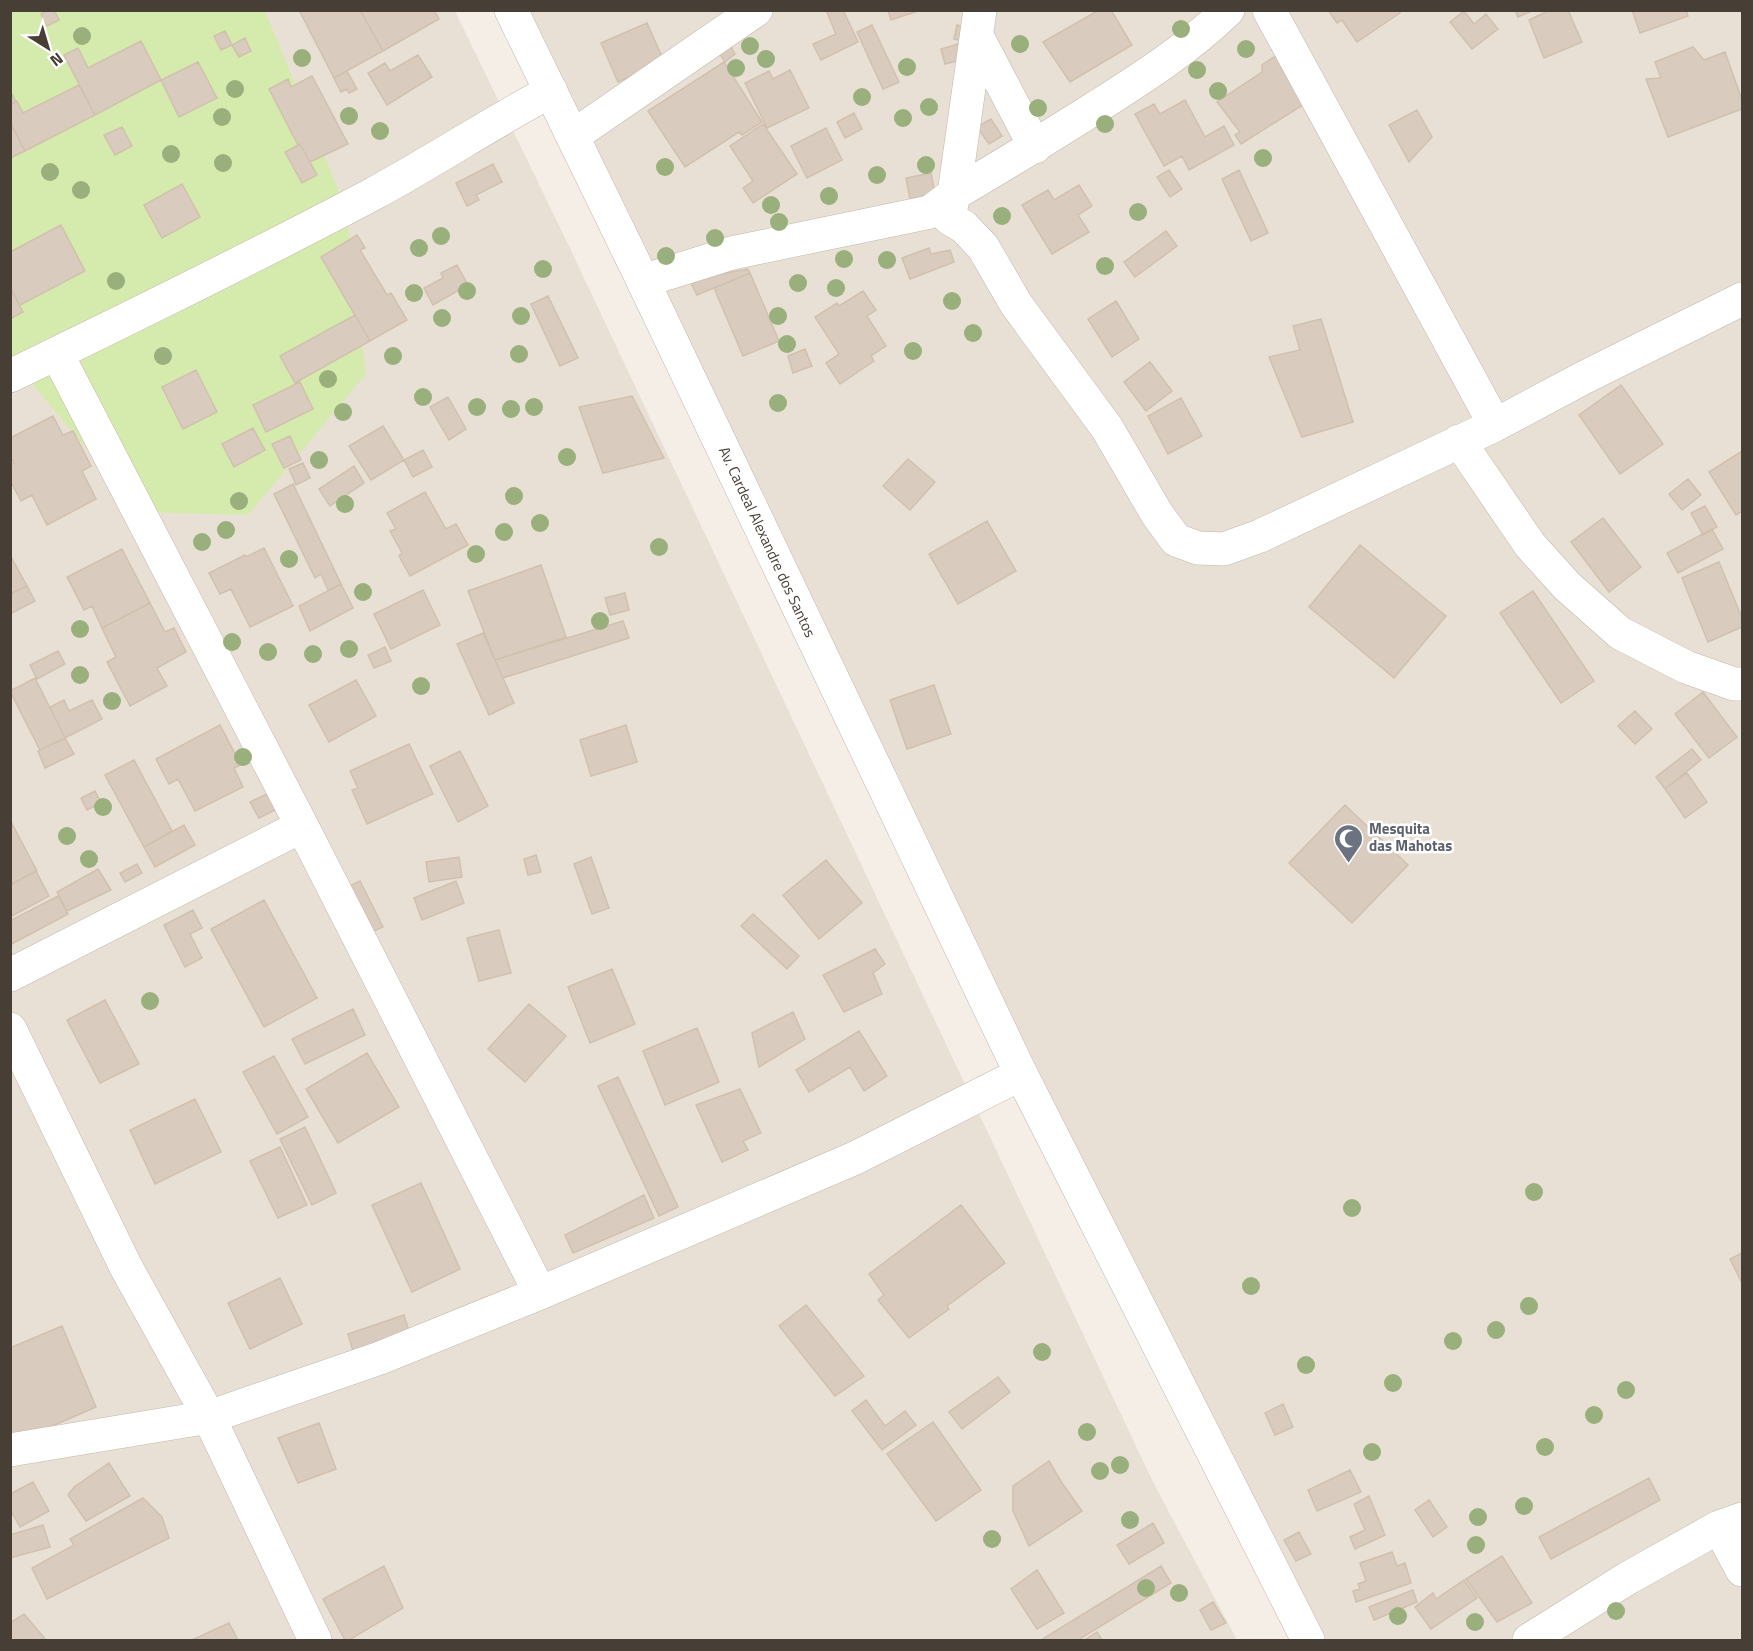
<svg xmlns="http://www.w3.org/2000/svg" width="1753" height="1651" viewBox="0 0 1753 1651" font-family="'Titillium Web',sans-serif">
<style>
.residential{fill:#e8e0d4}
.green{fill:#d5ebad}
.building{fill:#d9ccbe;stroke:#d1c0ae;stroke-width:1.5}
.lines{fill:none;stroke-linecap:round;stroke-linejoin:round}
.minor-casing{stroke:#c3b8ab;stroke-width:34}
.tertiary-casing{stroke:#c3b8ab;stroke-width:34}
.minor{stroke:#fff;stroke-width:33}
.tertiary{stroke:#fff;stroke-width:33}
.tree{fill:#99af7c}
.labels{text-anchor:middle;stroke-width:5;stroke-linejoin:round;paint-order:stroke}
.street-label{font-size:15px;fill:#473e35;stroke:#fff}
.worship-label{font-size:15px;font-weight:bold;fill:#5b616d;stroke:#fff;text-anchor:start}
</style>
<rect width="100%" height="100%" fill="#f4eee6"/>
<path class="residential" d="M11,11H455L567,242L1153,1482L1237,1640H11Z
M518,11H1742V1640H1318Z"/>
<path class="green" d="M10,11H265L346,208L366,374L248,515L140,512L11,359Z"/>
<path class="building" d="M48,10H54L59,20L47,26L41,14Z
M299,10H360L383,51L334,78Z
M360,10H434L439,19L383,51Z
M826,10H843L858,42L821,60L813,44L836,34Z
M888,10H921L891,20Z
M1099,10H1111L1132,45L1070,82L1043,42Z
M1328,10H1399L1400,13L1357,42L1342,20L1337,23Z
M1515,10H1534L1518,17Z
M1550,10H1568L1582,42L1544,58L1529,20Z
M1632,10H1686L1688,16L1640,33Z
M1464,11L1474,24L1486,14L1498,29L1472,49L1450,22Z
M647,23L664,61L618,82L601,43Z
M872,25L899,82L883,89L857,32Z
M957,25L970,28L967,42L954,39Z
M225,31L232,45L221,50L214,36Z
M245,38L251,51L239,57L232,45Z
M141,41L161,80L95,115L64,55L78,48L88,68Z
M958,44L961,60L945,64L941,49Z
M730,45L735,54L725,62L719,53Z
M1693,47L1704,60L1725,52L1742,100V109L1668,137L1646,79L1661,78L1655,62Z
M418,55L432,77L387,105L368,73L385,63L390,71Z
M1274,57L1278,58L1306,103L1241,144L1235,135L1240,132L1217,102L1262,72V65Z
M198,62L217,98L179,117L161,80Z
M724,62L762,122L742,135L739,132L685,167L648,111Z
M790,70L809,108L767,128L745,83L769,71L773,79Z
M347,71L357,89L349,93L347,89L341,92L334,78Z
M312,76L348,144L310,162L300,144L298,145L269,89L288,79L291,87Z
M79,85L95,115L25,151L10,122V105L17,101L23,113Z
M10,91L16,102L10,105Z
M1185,100L1205,137L1224,126L1234,145L1189,170L1182,156L1164,166L1135,114L1154,104L1160,114Z
M1417,110L1432,137L1409,162L1389,125Z
M854,113L862,129L845,138L837,122Z
M991,119L1002,136L989,144L977,127Z
M10,122L25,151L10,158Z
M763,124L797,174L753,203L743,188L753,181L730,146Z
M122,127L132,146L115,155L104,135Z
M826,128L842,160L807,178L791,146Z
M300,144L317,175L302,183L285,152Z
M493,164L502,182L476,195L479,200L467,206L456,183Z
M1169,170L1182,189L1170,197L1157,177Z
M1239,170L1268,233L1251,241L1222,179Z
M931,173L935,194L910,199L906,178Z
M182,184L200,217L162,238L144,205Z
M1079,185L1092,206L1078,215L1089,232L1052,254L1022,205L1048,190L1054,200Z
M61,225L85,271L20,305L10,287V252Z
M1166,231L1177,246L1135,277L1124,262Z
M357,235L365,248L360,250L387,295L391,293L407,320L370,341L321,257Z
M929,248L931,254L950,250L954,262L910,279L902,258Z
M457,265L468,285L433,305L424,288L443,278L441,273Z
M748,269L750,273L697,295L691,283L708,276Z
M750,273L779,341L743,356L714,288Z
M10,287L23,312L10,319Z
M863,291L876,310L867,316L886,346L871,356L874,361L840,384L826,363L839,354L815,317L837,303L839,306Z
M548,296L578,358L560,366L531,304Z
M1116,301L1139,339L1112,357L1088,319Z
M355,315L370,341L295,383L280,356Z
M1321,319L1353,422L1302,437L1269,357L1300,350L1293,326Z
M805,349L812,366L793,373L788,356Z
M1150,362L1172,391L1146,411L1124,382Z
M196,370L217,412L183,429L162,387Z
M300,382L313,409L266,432L253,405Z
M1621,385L1663,444L1620,474L1579,415Z
M632,396L664,458L603,473L579,407Z
M448,397L466,429L449,440L430,407Z
M1181,398L1202,436L1168,454L1148,416Z
M53,416L63,435L73,431L91,466L82,471L96,499L47,525L32,495L21,501L10,480V465L14,463L10,455V438Z
M383,426L404,460L371,480L349,446Z
M253,428L265,450L234,467L222,444Z
M290,436L301,460L284,468L272,444Z
M423,450L432,467L413,477L404,460Z
M1742,451V511L1736,515L1709,472Z
M908,459L935,482L910,510L883,486Z
M303,463L310,478L296,485L289,469Z
M354,466L364,483L330,506L319,489Z
M1688,479L1701,495L1682,510L1669,494Z
M293,484L341,584L328,590L321,574L315,578L274,494Z
M425,492L446,529L456,524L468,545L410,576L399,556L402,553L390,531L396,529L387,513Z
M1705,506L1717,527L1703,535L1691,513Z
M1603,518L1641,567L1609,592L1571,542Z
M987,521L1016,571L958,604L929,554Z
M1712,529L1723,549L1678,573L1667,553Z
M1360,545L1446,616L1394,678L1309,607Z
M264,548L293,606L250,627L231,589L220,594L209,573L245,555L246,557Z
M122,549L150,603L102,628L92,606L84,610L67,577Z
M10,555L27,586L10,594Z
M1719,562L1742,618V627L1708,642L1682,578Z
M541,565L566,637L495,660L468,591Z
M341,584L353,608L310,631L299,606Z
M27,586L35,601L10,614V594Z
M423,590L440,625L391,649L374,614Z
M1533,591L1594,681L1561,703L1500,613Z
M625,593L629,610L610,615L605,598Z
M150,603L165,632L174,628L186,652L157,668L167,686L130,706L107,662L116,657L102,628Z
M623,621L629,638L503,678L495,660Z
M483,633L514,703L489,715L457,644Z
M385,647L391,661L374,668L368,655Z
M58,651L65,664L37,679L30,665Z
M35,678L65,738L40,750L10,691Z
M356,680L376,716L329,742L309,705Z
M934,685L951,734L907,749L890,700Z
M1703,692L1737,737L1709,758L1675,714Z
M64,700L69,711L92,700L102,719L65,738L50,707Z
M1635,711L1652,729L1635,744L1618,726Z
M220,725L241,765L234,768L243,787L195,811L178,779L169,784L156,759Z
M626,725L637,762L591,776L580,740Z
M65,738L74,754L45,768L38,751Z
M409,744L433,794L367,824L352,790L358,788L350,771Z
M1692,749L1701,760L1665,789L1656,777Z
M460,751L488,806L458,822L430,766Z
M134,760L172,831L144,847L105,775Z
M1687,773L1707,802L1685,818L1665,789Z
M95,791L101,803L87,810L81,798Z
M269,793L277,809L259,818L250,802Z
M1345,805L1408,865L1352,923L1289,863Z
M10,820L37,871L10,885Z
M184,825L195,845L155,867L144,847Z
M536,855L541,872L528,875L524,859Z
M459,857L462,877L429,882L426,862Z
M591,857L609,908L592,914L574,864Z
M826,860L862,903L819,939L783,895Z
M137,864L142,873L125,882L120,873Z
M98,869L111,890L67,911L57,892Z
M36,871L49,896L10,917V885Z
M360,881L383,927L365,935L342,890Z
M456,881L464,903L422,920L414,898Z
M58,896L68,914L10,945V921Z
M264,900L317,998L264,1027L211,929Z
M193,910L202,928L190,934L202,958L185,967L164,925Z
M753,914L799,956L787,969L741,926Z
M499,930L511,973L479,981L467,938Z
M875,949L885,964L873,973L882,994L844,1012L823,975Z
M612,969L635,1024L590,1043L568,987Z
M105,1000L139,1064L100,1083L67,1020Z
M529,1004L566,1036L525,1082L488,1049Z
M353,1009L365,1035L305,1064L292,1039Z
M793,1012L805,1039L759,1067L752,1033Z
M697,1028L719,1082L665,1105L643,1051Z
M859,1031L887,1076L864,1091L850,1067L809,1092L796,1070Z
M367,1053L399,1107L338,1143L306,1089Z
M274,1056L308,1117L277,1134L243,1072Z
M618,1077L678,1207L659,1216L598,1086Z
M740,1089L761,1133L743,1141L748,1150L722,1162L696,1105Z
M195,1099L221,1152L155,1184L130,1130Z
M305,1127L336,1193L312,1205L280,1139Z
M280,1147L307,1205L278,1218L250,1161Z
M421,1183L460,1269L412,1292L372,1205Z
M644,1195L654,1218L573,1253L565,1235Z
M961,1205L1005,1263L947,1306L949,1309L909,1338L878,1300L884,1295L869,1274Z
M1742,1253V1283L1730,1259Z
M280,1278L302,1324L250,1349L228,1303Z
M806,1305L864,1376L835,1396L779,1326Z
M404,1315L409,1331L353,1351L348,1334Z
M62,1326L96,1407L13,1443L10,1437V1348Z
M998,1377L1010,1392L962,1429L949,1412Z
M866,1400L885,1426L905,1411L916,1425L882,1450L852,1411Z
M1283,1404L1293,1427L1275,1435L1265,1413Z
M933,1422L981,1490L936,1521L887,1454Z
M319,1423L336,1469L298,1483L278,1438Z
M1049,1461L1062,1483L1082,1511L1029,1546L1013,1511V1486Z
M109,1463L130,1496L86,1521L68,1495L74,1487Z
M1350,1470L1361,1492L1317,1511L1308,1490Z
M1649,1478L1660,1500L1551,1559L1539,1537Z
M33,1482L49,1511L20,1527L10,1509V1494Z
M1369,1496L1385,1535L1355,1549L1350,1537L1365,1530L1354,1504Z
M143,1498L162,1517L169,1538L47,1599L32,1568L74,1545L70,1539Z
M1429,1500L1447,1527L1433,1537L1415,1510Z
M1153,1523L1164,1543L1129,1564L1117,1545Z
M43,1525L50,1547L10,1558V1535Z
M1299,1532L1311,1554L1296,1561L1284,1540Z
M1392,1552L1397,1566L1405,1563L1411,1583L1356,1602L1353,1591L1360,1589L1358,1584L1366,1581L1360,1563Z
M1502,1556L1532,1603L1497,1622L1466,1579Z
M384,1566L403,1608L349,1640H345L323,1599Z
M1161,1566L1171,1583L1078,1640H1041Z
M1037,1570L1064,1613L1037,1629L1011,1589Z
M1464,1580L1477,1598L1431,1629L1415,1607L1433,1593L1436,1599Z
M1413,1590L1417,1602L1374,1620L1369,1607Z
M1213,1602L1226,1623L1211,1630L1200,1610Z
M24,1614L46,1640H10V1623Z
M229,1623L238,1640H192Z
M1097,1632L1102,1640H1085Z"/>
<g class="lines">
<defs>
<path id="minor" d="M1269,10L1495,425
M978,38L1035,147
M573,136L756,10
M954,194C1002,166 1049,137 1095,108C1142,78 1188,49 1228,10
M954,194L980,10
M643,281L732,253L930,212L954,194L949,218L964,227L983,247L1016,304L1107,428L1157,514L1176,540L1198,548L1224,549L1260,536L1495,425L1585,377L1742,299
M57,354L302,826L540,1293
M10,376C132,317 254,257 373,194C434,161 491,123 551,91
M1459,441L1530,545L1567,586L1620,633L1686,667L1734,684H1742
M10,975L302,826
M10,1029L126,1267L209,1417L315,1640
M10,1450L209,1417L380,1358L540,1293L855,1158L1021,1074
M1719,1527L1742,1570
M1529,1640L1628,1578L1719,1527L1742,1519"/>
<path id="tertiary" d="M511,10L643,281L1021,1074L1308,1640"/>
</defs>
<use href="#minor" class="minor-casing"/>
<use href="#tertiary" class="tertiary-casing"/>
<use href="#minor" class="minor"/>
<use href="#tertiary" class="tertiary"/>
</g>
<g class="tree">
<circle cx="1181" cy="29" r="9"/>
<circle cx="82" cy="36" r="9"/>
<circle cx="1020" cy="44" r="9"/>
<circle cx="750" cy="46" r="9"/>
<circle cx="1246" cy="49" r="9"/>
<circle cx="302" cy="58" r="9"/>
<circle cx="766" cy="59" r="9"/>
<circle cx="907" cy="67" r="9"/>
<circle cx="736" cy="68" r="9"/>
<circle cx="1197" cy="70" r="9"/>
<circle cx="235" cy="89" r="9"/>
<circle cx="1218" cy="91" r="9"/>
<circle cx="862" cy="97" r="9"/>
<circle cx="929" cy="107" r="9"/>
<circle cx="1038" cy="108" r="9"/>
<circle cx="349" cy="116" r="9"/>
<circle cx="222" cy="117" r="9"/>
<circle cx="903" cy="118" r="9"/>
<circle cx="1105" cy="124" r="9"/>
<circle cx="380" cy="131" r="9"/>
<circle cx="171" cy="154" r="9"/>
<circle cx="1263" cy="158" r="9"/>
<circle cx="223" cy="163" r="9"/>
<circle cx="926" cy="165" r="9"/>
<circle cx="665" cy="167" r="9"/>
<circle cx="50" cy="172" r="9"/>
<circle cx="877" cy="175" r="9"/>
<circle cx="81" cy="190" r="9"/>
<circle cx="829" cy="196" r="9"/>
<circle cx="771" cy="205" r="9"/>
<circle cx="1138" cy="212" r="9"/>
<circle cx="1002" cy="216" r="9"/>
<circle cx="779" cy="222" r="9"/>
<circle cx="441" cy="236" r="9"/>
<circle cx="715" cy="238" r="9"/>
<circle cx="419" cy="248" r="9"/>
<circle cx="666" cy="256" r="9"/>
<circle cx="844" cy="259" r="9"/>
<circle cx="887" cy="260" r="9"/>
<circle cx="1105" cy="266" r="9"/>
<circle cx="543" cy="269" r="9"/>
<circle cx="116" cy="281" r="9"/>
<circle cx="798" cy="283" r="9"/>
<circle cx="836" cy="288" r="9"/>
<circle cx="467" cy="291" r="9"/>
<circle cx="414" cy="293" r="9"/>
<circle cx="952" cy="301" r="9"/>
<circle cx="521" cy="316" r="9"/>
<circle cx="778" cy="316" r="9"/>
<circle cx="442" cy="318" r="9"/>
<circle cx="973" cy="333" r="9"/>
<circle cx="787" cy="344" r="9"/>
<circle cx="913" cy="351" r="9"/>
<circle cx="519" cy="354" r="9"/>
<circle cx="163" cy="356" r="9"/>
<circle cx="393" cy="356" r="9"/>
<circle cx="328" cy="379" r="9"/>
<circle cx="423" cy="397" r="9"/>
<circle cx="778" cy="403" r="9"/>
<circle cx="477" cy="407" r="9"/>
<circle cx="534" cy="407" r="9"/>
<circle cx="511" cy="409" r="9"/>
<circle cx="343" cy="412" r="9"/>
<circle cx="567" cy="457" r="9"/>
<circle cx="319" cy="460" r="9"/>
<circle cx="514" cy="496" r="9"/>
<circle cx="239" cy="501" r="9"/>
<circle cx="345" cy="504" r="9"/>
<circle cx="540" cy="523" r="9"/>
<circle cx="226" cy="530" r="9"/>
<circle cx="504" cy="532" r="9"/>
<circle cx="202" cy="542" r="9"/>
<circle cx="659" cy="547" r="9"/>
<circle cx="476" cy="554" r="9"/>
<circle cx="289" cy="559" r="9"/>
<circle cx="363" cy="592" r="9"/>
<circle cx="600" cy="621" r="9"/>
<circle cx="80" cy="629" r="9"/>
<circle cx="232" cy="642" r="9"/>
<circle cx="349" cy="649" r="9"/>
<circle cx="268" cy="652" r="9"/>
<circle cx="313" cy="654" r="9"/>
<circle cx="80" cy="675" r="9"/>
<circle cx="421" cy="686" r="9"/>
<circle cx="112" cy="701" r="9"/>
<circle cx="243" cy="757" r="9"/>
<circle cx="103" cy="807" r="9"/>
<circle cx="67" cy="836" r="9"/>
<circle cx="89" cy="859" r="9"/>
<circle cx="150" cy="1001" r="9"/>
<circle cx="1534" cy="1192" r="9"/>
<circle cx="1352" cy="1208" r="9"/>
<circle cx="1251" cy="1286" r="9"/>
<circle cx="1529" cy="1306" r="9"/>
<circle cx="1496" cy="1330" r="9"/>
<circle cx="1453" cy="1341" r="9"/>
<circle cx="1042" cy="1352" r="9"/>
<circle cx="1306" cy="1365" r="9"/>
<circle cx="1393" cy="1383" r="9"/>
<circle cx="1626" cy="1390" r="9"/>
<circle cx="1594" cy="1415" r="9"/>
<circle cx="1087" cy="1432" r="9"/>
<circle cx="1545" cy="1447" r="9"/>
<circle cx="1372" cy="1452" r="9"/>
<circle cx="1120" cy="1465" r="9"/>
<circle cx="1100" cy="1471" r="9"/>
<circle cx="1524" cy="1506" r="9"/>
<circle cx="1478" cy="1517" r="9"/>
<circle cx="1130" cy="1520" r="9"/>
<circle cx="992" cy="1539" r="9"/>
<circle cx="1476" cy="1545" r="9"/>
<circle cx="1146" cy="1588" r="9"/>
<circle cx="1179" cy="1593" r="9"/>
<circle cx="1616" cy="1611" r="9"/>
<circle cx="1398" cy="1616" r="9"/>
<circle cx="1475" cy="1622" r="9"/>
</g>
<defs>
<symbol id="mosque-pin" viewBox="-11 -11 22 30"><path d="M0 17L-7.5 6A9.5 9.5 0 1 1 7.5 6Z" fill="#6b7280" stroke="#fff"/><path d="M3.5-4.9A6 6 0 1 0 3.5 4.9A5 5 0 1 1 3.5-4.9Z" fill="#fff"/></symbol>
</defs>
<g fill-rule="evenodd">
<use href="#mosque-pin" x="1332" y="822" width="33" height="45"/>
</g>
<g class="labels">
<g class="street-label">
<text transform="translate(767 542) rotate(65)" y="5">Av. Cardeal Alexandre dos Santos</text>
</g>
<g class="worship-label">
<text x="1369" y="834">Mesquita<tspan x="1369" dy="17">das Mahotas</tspan></text>
</g>
</g>
<rect width="1753" height="1651" fill="none" stroke="#473e35" stroke-width="24"/>
<g transform="translate(48 48) rotate(143)" stroke="#ffffff" stroke-width="4.5" paint-order="stroke">
<path d="M0-4.5L10 22L0 15L-10 22Z" fill="#473e35"/>
<text y="-9" font-size="16" font-weight="bold" text-anchor="middle" fill="#473e35">N</text>
</g>
</svg>
